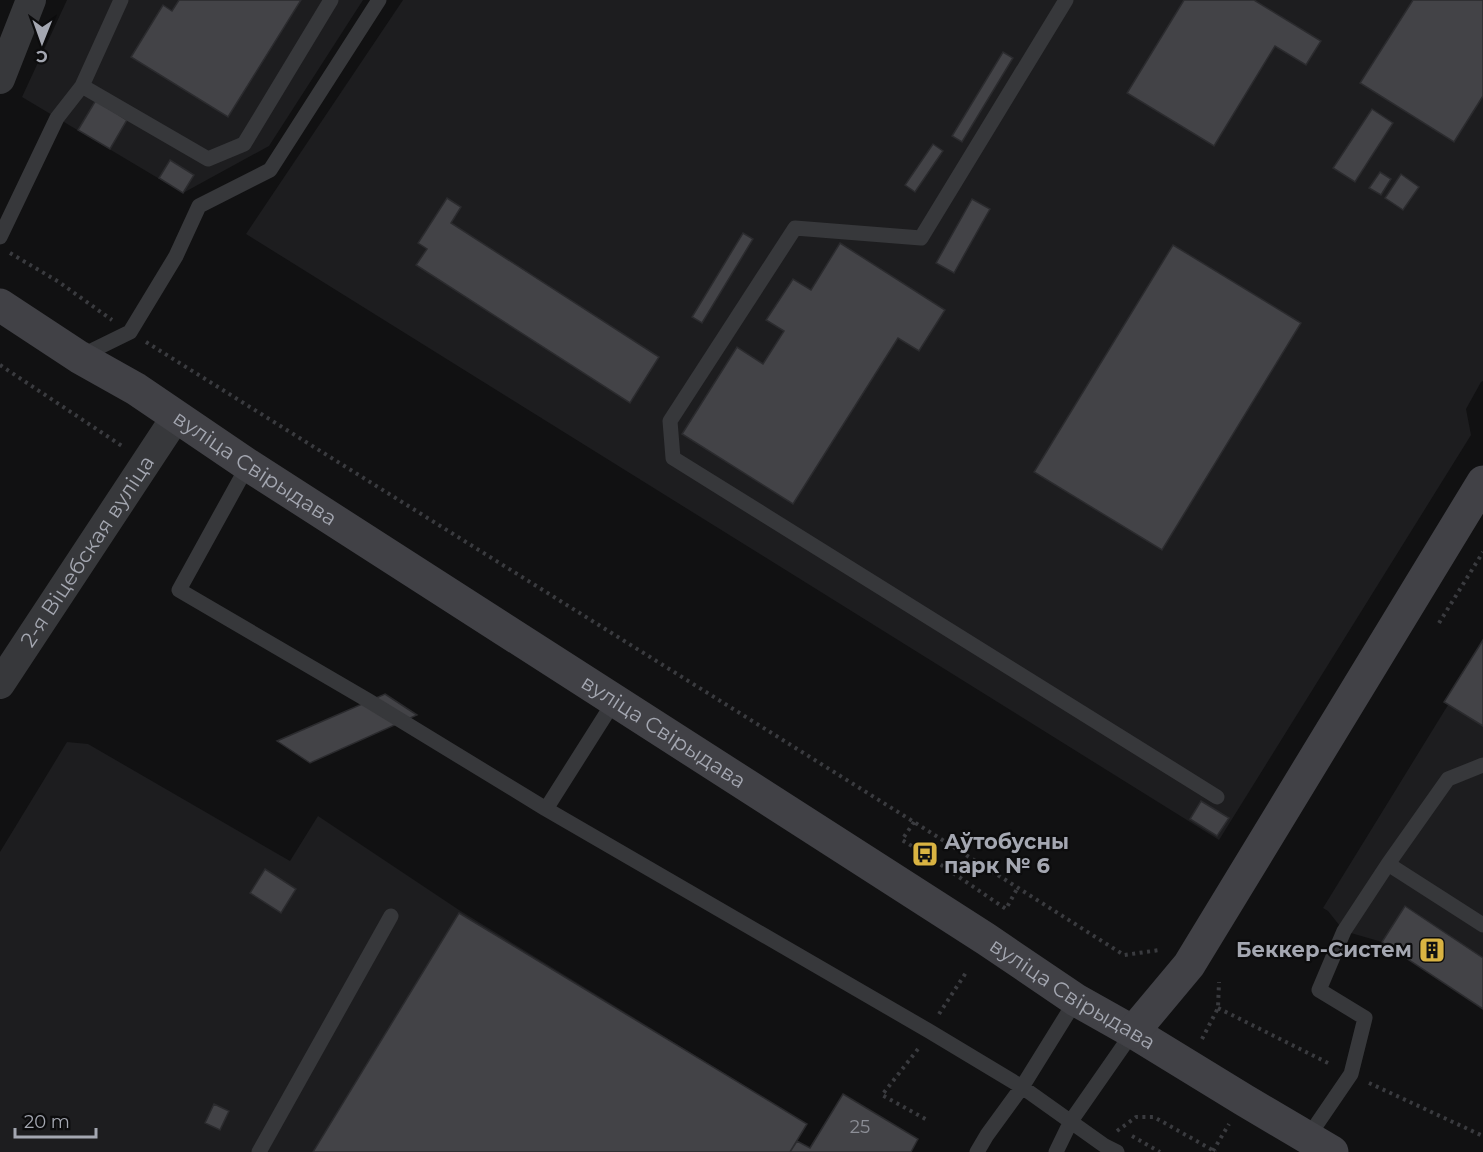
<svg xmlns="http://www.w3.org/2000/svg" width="1483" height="1152" viewBox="0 0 1483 1152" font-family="Montserrat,sans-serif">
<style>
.built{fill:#1d1d1f}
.building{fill:#434347;stroke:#2b2b2e;stroke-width:1.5}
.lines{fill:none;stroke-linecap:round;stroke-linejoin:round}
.path{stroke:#3a3b3f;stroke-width:4;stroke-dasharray:3 4.5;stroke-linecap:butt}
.service{stroke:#37383b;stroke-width:15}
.minor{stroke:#37383b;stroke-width:30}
.secondary{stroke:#414146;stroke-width:33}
.labels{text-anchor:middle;stroke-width:4.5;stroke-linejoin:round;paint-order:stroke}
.number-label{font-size:18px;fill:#8c8e96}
.street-label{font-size:21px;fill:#a4a7b1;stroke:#0c0c0d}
.poi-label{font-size:21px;font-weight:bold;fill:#a4a7b1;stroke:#0c0c0d;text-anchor:start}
</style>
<rect width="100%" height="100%" fill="#111112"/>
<path class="built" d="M67,0H363L269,146L183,193L22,97Z
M403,0H1483V381L1481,382L1466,409L1471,435L1219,840L246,234Z
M1483,640V1009L1382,942L1344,931L1328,911L1323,908L1448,705L1444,702Z
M67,742L88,744L290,861L318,816L459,910L807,1124L797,1141L809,1148L843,1094L918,1139L911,1152H0V852Z"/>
<path class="building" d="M179,0H301L228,117L131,57L163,5L172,11Z
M1184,0H1254L1321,41L1306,65L1275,46L1214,146L1127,93Z
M1413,0H1483V96L1454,142L1360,83Z
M1003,52L1013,58L962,142L952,136Z
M96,100L127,120L110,149L78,130Z
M1372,109L1393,123L1355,182L1333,168Z
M933,144L943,151L915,192L905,185Z
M170,160L194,175L183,193L159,178Z
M1380,172L1391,179L1381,195L1369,188Z
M1401,174L1419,187L1403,210L1385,198Z
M447,198L461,207L451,223L659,357L630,403L416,265L427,249L418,243Z
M972,199L990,209L954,273L936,263Z
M743,233L753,239L702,323L692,317Z
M840,243L945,310L919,351L898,338L793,504L682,434L737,347L763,364L784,331L766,320L793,279L811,290Z
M1173,245L1301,323L1162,550L1034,472Z
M1483,640V726L1444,702Z
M385,694L417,715L310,763L277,741Z
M1201,801L1229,818L1217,836L1190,819Z
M265,869L296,889L281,913L250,893Z
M1405,906L1483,958V1009L1382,942Z
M459,913L807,1124L790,1152H313Z
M843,1094L918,1139L911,1152H790L797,1141L810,1148Z
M214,1104L229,1111L220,1130L205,1123Z"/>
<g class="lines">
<path class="path" d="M10,253L59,282L112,320
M146,342L914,822L1124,955L1160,950
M0,365L125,448
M1439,623L1483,552
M914,822L902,840L925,854L1006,909L1018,887
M1218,1008L1332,1065
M939,1014L967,971
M1202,1039L1218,1008L1219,982
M918,1049L882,1095L929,1121
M1369,1083L1483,1136
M1117,1131L1136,1117H1154L1216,1152
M1132,1136L1160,1152
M1213,1151L1229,1124"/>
<path class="service" d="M1066,0L921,238L795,228L670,421L673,458L1217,797
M82,86L208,159L244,144L331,0
M0,237L57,118L82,86L121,0
M79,357L130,332L176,256L199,206L270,170L379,0
M248,465L179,590L369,701L546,809L929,1031L1022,1087L1105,1146L1117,1152
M546,809L615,700
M1388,864L1483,925
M1308,1137L1351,1074L1365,1018L1319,990L1344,931L1388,864L1448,779L1483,765
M259,1152L391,916
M977,1152L987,1135L1022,1087L1076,1000
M1056,1152L1071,1121L1133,1032"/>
<g class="minor">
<path d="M0,79L31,0"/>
<path id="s1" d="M0,684L176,417"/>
</g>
<g class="secondary">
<path id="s2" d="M0,305L79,357L136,389L248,465L986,939L1076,1000L1133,1032L1244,1100L1332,1152"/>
<path d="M1133,1032L1189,965L1483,482"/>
</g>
</g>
<defs>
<symbol id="bus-square" viewBox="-11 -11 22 22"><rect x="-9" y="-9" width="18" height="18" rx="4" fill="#d9b342" stroke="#0c0c0d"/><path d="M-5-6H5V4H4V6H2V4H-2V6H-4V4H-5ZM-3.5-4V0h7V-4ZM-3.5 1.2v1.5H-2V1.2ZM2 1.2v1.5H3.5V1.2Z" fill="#111"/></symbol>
<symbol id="building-square" viewBox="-11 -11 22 22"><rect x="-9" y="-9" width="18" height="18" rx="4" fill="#d9b342" stroke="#0c0c0d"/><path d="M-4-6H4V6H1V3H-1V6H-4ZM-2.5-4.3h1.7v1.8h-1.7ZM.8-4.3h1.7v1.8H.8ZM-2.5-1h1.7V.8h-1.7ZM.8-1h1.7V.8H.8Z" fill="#111"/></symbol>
</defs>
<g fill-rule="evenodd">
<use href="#bus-square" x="910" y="839" width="30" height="30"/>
<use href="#building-square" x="1417" y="935" width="30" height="30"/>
</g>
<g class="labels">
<g class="number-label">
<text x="860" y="1133">25</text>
</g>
<g class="street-label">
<text dy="7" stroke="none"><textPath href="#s2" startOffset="303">вуліца Свірыдава</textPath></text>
<text dy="7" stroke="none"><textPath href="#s1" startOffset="159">2-я Віцебская вуліца</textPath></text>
<text dy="7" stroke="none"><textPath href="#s2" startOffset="789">вуліца Свірыдава</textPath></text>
<text dy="7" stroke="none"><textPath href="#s2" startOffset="1275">вуліца Свірыдава</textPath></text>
</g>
<g class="poi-label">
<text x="944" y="849">Аўтобусны<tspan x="944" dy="24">парк № 6</tspan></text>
<text x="1412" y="957" text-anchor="end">Беккер-Систем</text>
</g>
</g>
<g transform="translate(42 42) rotate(181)" stroke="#0c0c0d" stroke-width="4.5" paint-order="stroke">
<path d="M0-4.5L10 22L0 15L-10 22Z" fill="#a4a7b1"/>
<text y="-9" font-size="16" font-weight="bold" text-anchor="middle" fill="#a4a7b1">С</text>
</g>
<path d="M15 1128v9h81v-9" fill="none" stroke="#a4a7b1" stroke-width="3"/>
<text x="24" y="1128" font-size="18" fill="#a4a7b1" stroke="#0c0c0d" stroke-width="4.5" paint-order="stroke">20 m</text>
</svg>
